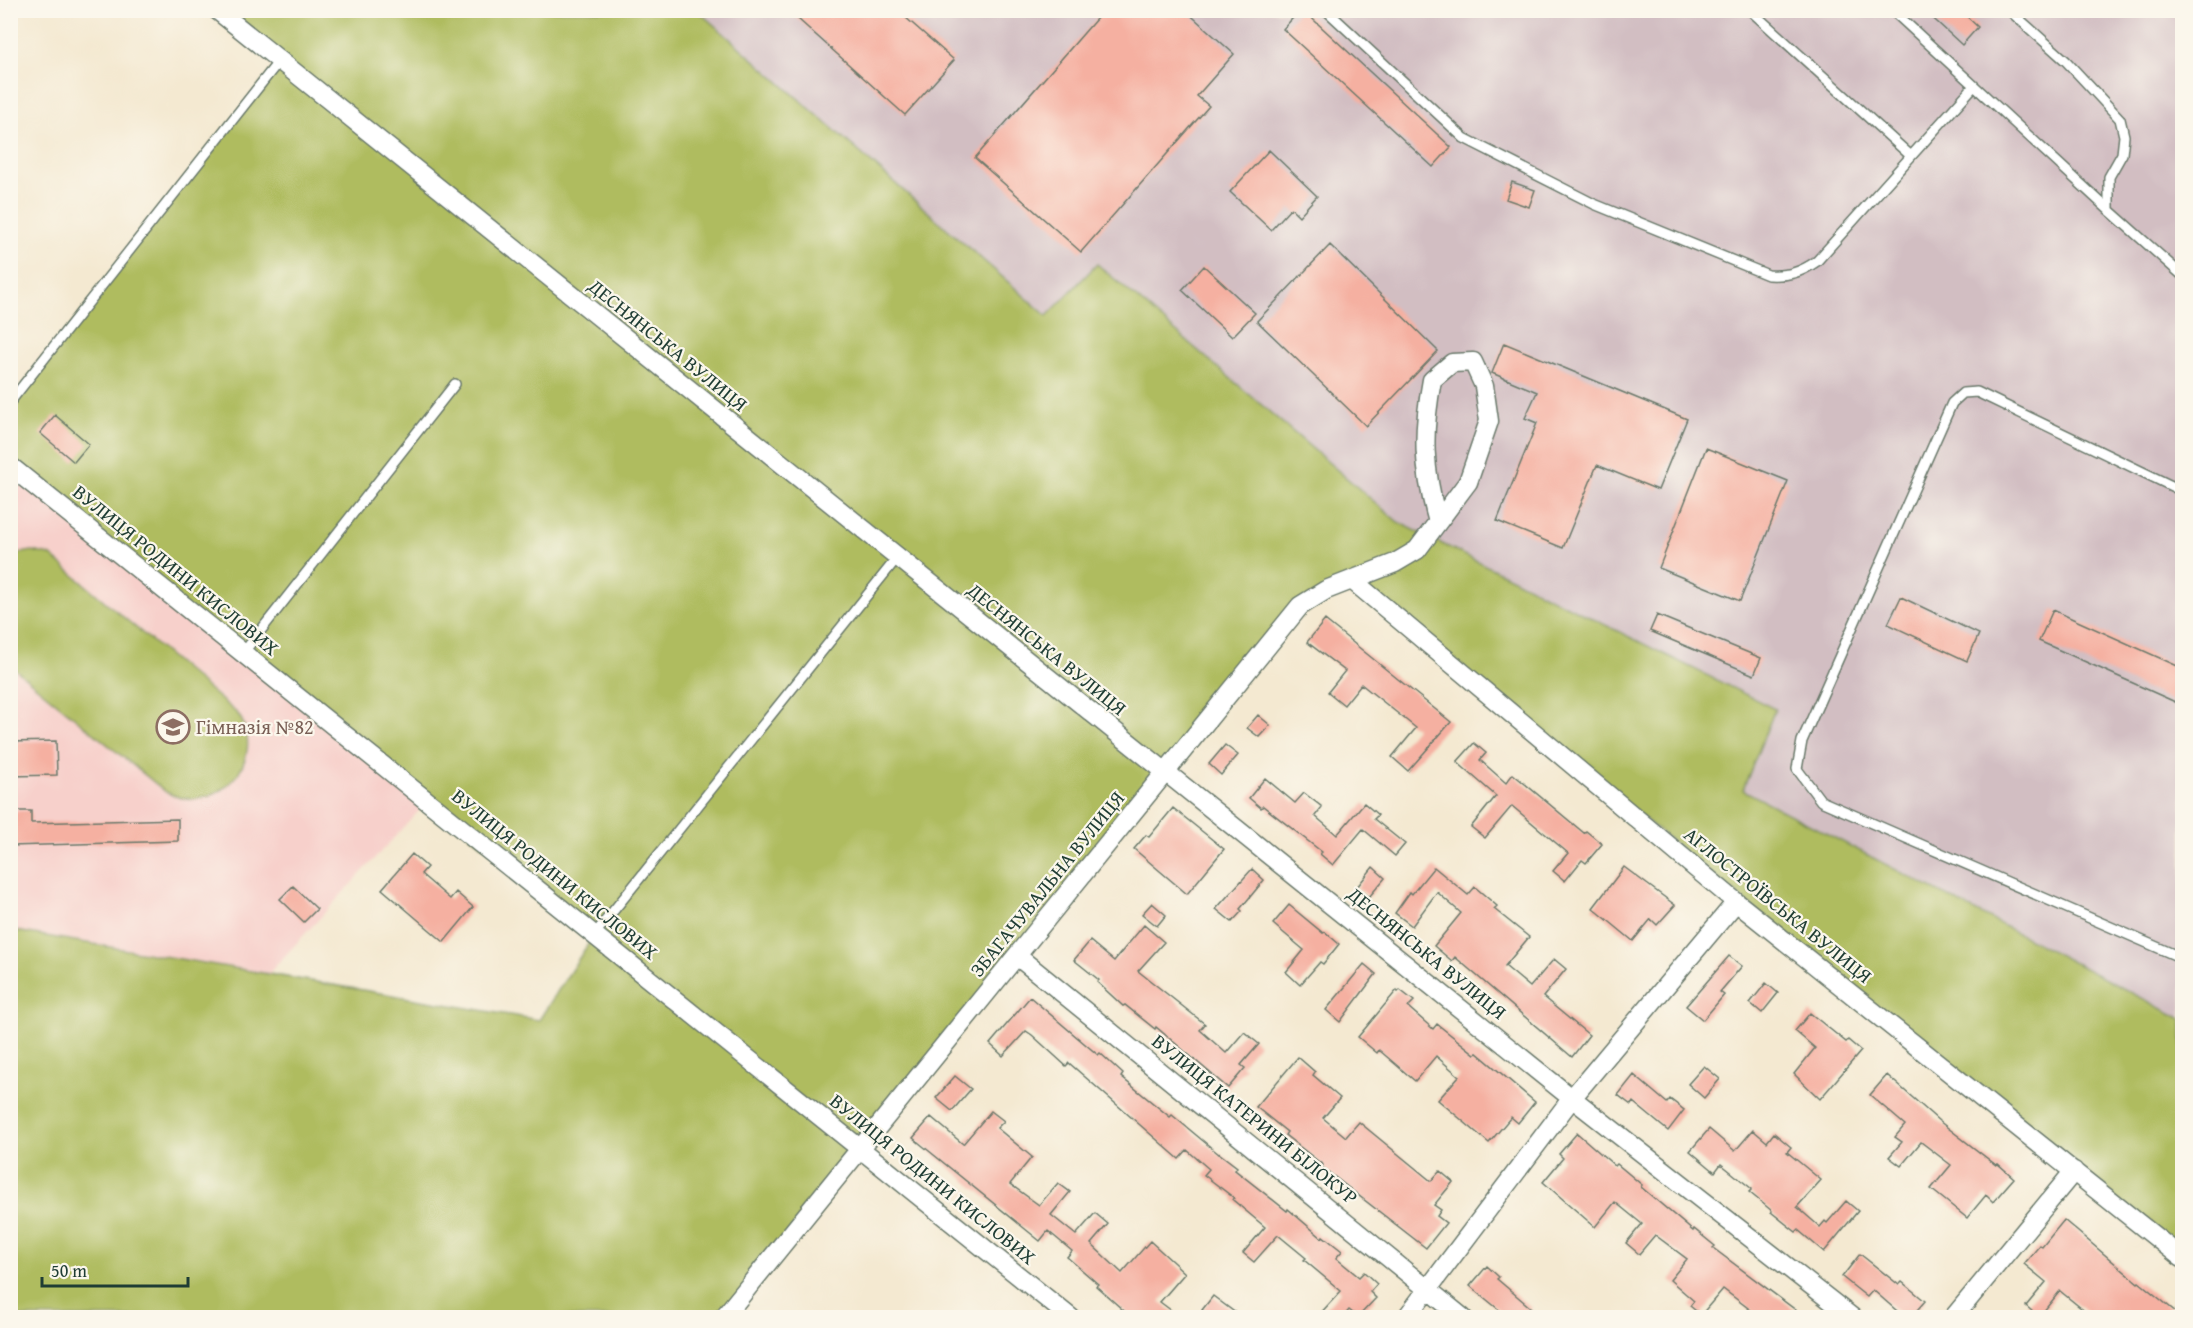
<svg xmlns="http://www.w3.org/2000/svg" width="2193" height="1328" viewBox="0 0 2193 1328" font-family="'Gentium Book Plus',serif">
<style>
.built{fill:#f7d0cb}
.industrial{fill:#d2bec2}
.green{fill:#afbc5e;stroke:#677c49;stroke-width:1.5}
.building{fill:#f5b0a1}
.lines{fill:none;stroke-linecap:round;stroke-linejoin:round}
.service-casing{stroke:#6a796b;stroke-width:12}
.minor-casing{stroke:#6a796b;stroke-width:21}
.service{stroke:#fff;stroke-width:9}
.minor{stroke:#fff;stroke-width:18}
.labels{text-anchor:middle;stroke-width:4.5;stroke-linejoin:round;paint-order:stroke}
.street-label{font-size:20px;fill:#1f3d34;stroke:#fbf7ec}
.education-label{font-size:20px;fill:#785e54;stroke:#fbf7ec;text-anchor:start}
</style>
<rect width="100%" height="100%" fill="#fbf7ec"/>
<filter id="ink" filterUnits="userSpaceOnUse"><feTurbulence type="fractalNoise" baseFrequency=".0167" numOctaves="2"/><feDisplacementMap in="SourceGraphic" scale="12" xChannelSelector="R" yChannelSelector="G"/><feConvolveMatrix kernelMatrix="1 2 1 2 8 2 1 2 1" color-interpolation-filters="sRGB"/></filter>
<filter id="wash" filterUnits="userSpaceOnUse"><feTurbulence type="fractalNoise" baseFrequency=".008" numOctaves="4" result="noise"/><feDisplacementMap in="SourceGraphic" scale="24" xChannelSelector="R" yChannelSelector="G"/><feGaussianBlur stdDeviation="1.35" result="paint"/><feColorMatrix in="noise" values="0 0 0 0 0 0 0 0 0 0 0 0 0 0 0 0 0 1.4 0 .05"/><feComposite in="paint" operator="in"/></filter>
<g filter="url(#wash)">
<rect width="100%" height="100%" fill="#f4e9d1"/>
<path class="built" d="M10,466L428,801L268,974L11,930Z"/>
<path class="industrial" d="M698,11H2182V1019L1743,790L1774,709L1407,529L1097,264L1047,317Z"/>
<path class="green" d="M217,11H698L1047,316L1097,264L1398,522L1775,709L1743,790L2182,1019V1258L1352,580L1300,606L723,1317H11L10,930L539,1020L594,935L11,466V402L279,61Z
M32,551L50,555L238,714C270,759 216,819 166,792L11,666V555Z"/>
<g id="blocks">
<path class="building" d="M788,10H897L954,60L905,115Z
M1104,10H1185L1234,54L1197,96L1209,106L1081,252L975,158Z
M1300,10H1303L1451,147L1433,167L1283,29Z
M1924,10H1960L1978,27L1962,45Z
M1269,150L1317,196L1299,216L1291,208L1271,230L1230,192Z
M1512,182L1535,190L1529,207L1506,199Z
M1330,245L1438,351L1366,426L1257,321Z
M1204,266L1255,313L1232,337L1182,290Z
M1504,343L1687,419L1658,490L1597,465L1563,548L1497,521L1537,423L1525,418L1537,392L1492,373Z
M55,415L89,444L74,462L40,433Z
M1706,448L1788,481L1740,601L1659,568Z
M1901,597L1979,634L1967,661L1888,624Z
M2053,610L2182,668V705L2039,641Z
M1657,615L1761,658L1754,675L1650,631Z
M1325,620L1451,722L1408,771L1392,757L1416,728L1361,684L1344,705L1328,692L1345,671L1307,642Z
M1258,715L1270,725L1259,737L1247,728Z
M56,741L57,775L10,776V742Z
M1474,743L1486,753L1480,760L1506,783L1513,774L1584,833L1586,831L1602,844L1586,863L1582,860L1565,881L1553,871L1568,853L1512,806L1485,838L1471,827L1496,796L1457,762Z
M1225,745L1238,755L1221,775L1209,764Z
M1265,778L1295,803L1304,793L1322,807L1315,816L1337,835L1364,803L1378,815L1374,819L1405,844L1395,856L1363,829L1333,865L1320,854L1322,852L1263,806L1261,808L1249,798Z
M1173,808L1224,849L1187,894L1134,849L1146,835L1149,837Z
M10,811H31V823L178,819V841L10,846Z
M412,854L427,867L421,874L450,899L456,892L473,907L444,942L382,889Z
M1373,867L1385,878L1369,897L1357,887Z
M1434,867L1468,895L1475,887L1497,906L1494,909L1529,937L1505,966L1530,987L1554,959L1566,969L1543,997L1589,1035L1572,1057L1455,957L1452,961L1434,946L1461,913L1437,892L1412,926L1395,913L1410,892L1412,894Z
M1624,867L1675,905L1657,925L1651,919L1633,941L1593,908Z
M1252,869L1264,880L1240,909L1242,911L1232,922L1216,909Z
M293,886L317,909L304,922L280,899Z
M1152,903L1166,915L1157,926L1142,914Z
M1289,905L1323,933L1325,932L1339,944L1323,964L1320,962L1300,985L1286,972L1304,950L1273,924Z
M1144,925L1164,942L1138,971L1205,1024L1200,1030L1226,1053L1244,1032L1259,1044L1241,1065L1245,1068L1228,1088L1156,1027L1155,1029L1125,1005L1123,1006L1097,982L1099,980L1074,960L1090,941L1114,961Z
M1729,956L1742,966L1720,992L1724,995L1703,1020L1686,1006Z
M1364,964L1376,974L1340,1022L1326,1010Z
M1766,983L1778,993L1762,1013L1750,1003Z
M1397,990L1398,992L1400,990L1414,1001L1408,1007L1433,1029L1437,1024L1475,1054L1477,1053L1535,1102L1518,1123L1511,1117L1489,1143L1438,1100L1459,1076L1436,1056L1415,1081L1379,1050L1377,1053L1358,1037Z
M1030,997L1098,1055L1100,1053L1123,1074L1121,1077L1170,1117L1172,1115L1220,1155V1154L1237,1167L1235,1170L1287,1211L1288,1209L1322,1238L1323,1236L1342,1251L1336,1258L1359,1277L1364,1272L1377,1284L1370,1292L1376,1298L1358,1317L1349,1310L1343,1317H1317L1341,1291L1304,1260L1306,1258L1278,1235L1254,1262L1243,1253L1265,1227L1233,1200L1234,1198L1204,1175L1209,1169L1187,1150L1179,1159L1069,1063L1066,1066L1032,1035L1026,1031L1003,1056L990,1044Z
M1810,1013L1846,1042L1848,1040L1861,1051L1820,1099L1794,1074L1815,1048L1795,1031Z
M1298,1057L1315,1072L1313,1075L1340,1098L1323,1118L1346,1137L1359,1122L1431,1181L1440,1171L1453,1182L1434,1205L1441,1210L1437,1216L1446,1223L1426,1248L1322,1167L1323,1165L1285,1135L1287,1132L1256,1107Z
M1704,1066L1720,1079L1704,1098L1688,1084Z
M1634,1075L1667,1103L1670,1099L1684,1110L1668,1131L1633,1102L1631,1105L1618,1095Z
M1887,1075L1939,1121L1996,1165L1998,1164L2014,1178L1993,1202L1986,1195L1967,1218L1946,1201L1931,1189L1951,1165L1921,1142L1901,1166L1889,1157L1902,1142L1895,1137L1905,1125L1870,1095Z
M955,1076L971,1089L952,1111L936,1098Z
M991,1111L1004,1121L997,1128L1032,1157L1010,1184L1039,1205L1058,1183L1070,1192L1051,1215L1076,1235L1095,1213L1108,1224L1091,1244L1122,1273L1150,1241L1185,1273L1160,1302L1180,1317H1131L1096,1286L1098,1284L1067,1257L1072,1251L1048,1231L1040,1241L913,1138L931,1117L963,1144Z
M1709,1129L1735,1151L1753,1130L1767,1142L1774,1133L1791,1147L1787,1152L1821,1180L1797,1207L1820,1227L1825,1221L1827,1223L1846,1201L1858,1211L1824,1252L1798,1230L1796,1232L1771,1212L1772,1211L1749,1192L1752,1189L1721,1164L1715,1172L1690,1151Z
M1577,1133L1615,1166L1617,1164L1642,1185L1641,1187L1693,1231L1694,1229L1715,1246L1713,1248L1805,1317H1760L1723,1289L1701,1315L1690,1306L1694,1301L1670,1280L1687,1259L1655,1235L1639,1254L1626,1243L1642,1224L1615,1202L1595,1227L1543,1182L1563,1158L1559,1154Z
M2064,1220L2138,1283L2139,1282L2182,1317H2092L2060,1291L2039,1317L2026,1306L2046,1282L2024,1264L2040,1245L2042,1247Z
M1860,1254L1899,1285L1902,1282L1925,1301L1911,1317H1904L1873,1290L1867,1297L1842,1277Z
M1487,1266L1499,1277L1497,1279L1531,1308L1523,1317H1508L1470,1286Z
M1213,1296L1241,1317H1210L1202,1310Z"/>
</g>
</g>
<g filter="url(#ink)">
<use href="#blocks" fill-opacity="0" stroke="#6a796b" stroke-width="1.5"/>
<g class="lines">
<defs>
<path id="service" d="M1326,10L1464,138L1594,204L1768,275C1788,276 1800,273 1817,261L1974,86
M1750,10L1911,156
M1892,10L2109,210
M2009,10L2066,61L2120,119L2124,136L2122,154L2109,177V210L2182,275
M10,402L279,61
M2182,491L1977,392L1963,393L1952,403L1802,741L1797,769L1821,801L2182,958
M243,653L455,384
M594,935L897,558"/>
<path id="minor" d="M217,10L1564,1092L1853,1318
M10,466L1071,1318
M1352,580L1736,902L2182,1258
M1017,956L1463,1318
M723,1318L1300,606L1326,590L1395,563L1417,550L1468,482L1489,421L1484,386L1473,362L1452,363L1432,380C1422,433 1423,469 1438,522
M1406,1318L1572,1098L1736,902
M1953,1318L2074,1171"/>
</defs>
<use href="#service" class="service-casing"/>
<use href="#minor" class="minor-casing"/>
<use href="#service" class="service"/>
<use href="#minor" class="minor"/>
</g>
</g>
<defs>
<symbol id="school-ring" viewBox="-11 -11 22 22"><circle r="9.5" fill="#fbf7ec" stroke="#8d6e63" stroke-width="1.5"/><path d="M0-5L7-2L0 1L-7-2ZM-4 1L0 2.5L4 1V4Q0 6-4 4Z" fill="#8d6e63"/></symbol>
</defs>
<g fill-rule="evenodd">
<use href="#school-ring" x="154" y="708" width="38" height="38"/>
</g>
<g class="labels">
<g class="street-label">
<text transform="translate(668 345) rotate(39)" y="7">ДЕСНЯНСЬКА ВУЛИЦЯ</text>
<text transform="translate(176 570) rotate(39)" y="7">ВУЛИЦЯ РОДИНИ КИСЛОВИХ</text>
<text transform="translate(1047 649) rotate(39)" y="7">ДЕСНЯНСЬКА ВУЛИЦЯ</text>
<text transform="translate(555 874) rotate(39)" y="7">ВУЛИЦЯ РОДИНИ КИСЛОВИХ</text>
<text transform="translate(1047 884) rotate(-51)" y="7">ЗБАГАЧУВАЛЬНА ВУЛИЦЯ</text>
<text transform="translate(1778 905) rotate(39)" y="7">АГЛОСТРОЇВСЬКА ВУЛИЦЯ</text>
<text transform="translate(1427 953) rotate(39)" y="7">ДЕСНЯНСЬКА ВУЛИЦЯ</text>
<text transform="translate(1255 1119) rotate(39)" y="7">ВУЛИЦЯ КАТЕРИНИ БІЛОКУР</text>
<text transform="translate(933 1179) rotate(39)" y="7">ВУЛИЦЯ РОДИНИ КИСЛОВИХ</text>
</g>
<g class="education-label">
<text x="196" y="734">Гімназія №82</text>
</g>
</g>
<rect width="2193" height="1328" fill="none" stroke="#fbf7ec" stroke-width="36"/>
<path d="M42 1277v9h146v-9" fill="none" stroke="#1f3d34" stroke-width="3"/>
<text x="51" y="1277" font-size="18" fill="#1f3d34" stroke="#fbf7ec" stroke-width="4.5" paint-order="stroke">50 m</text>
</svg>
